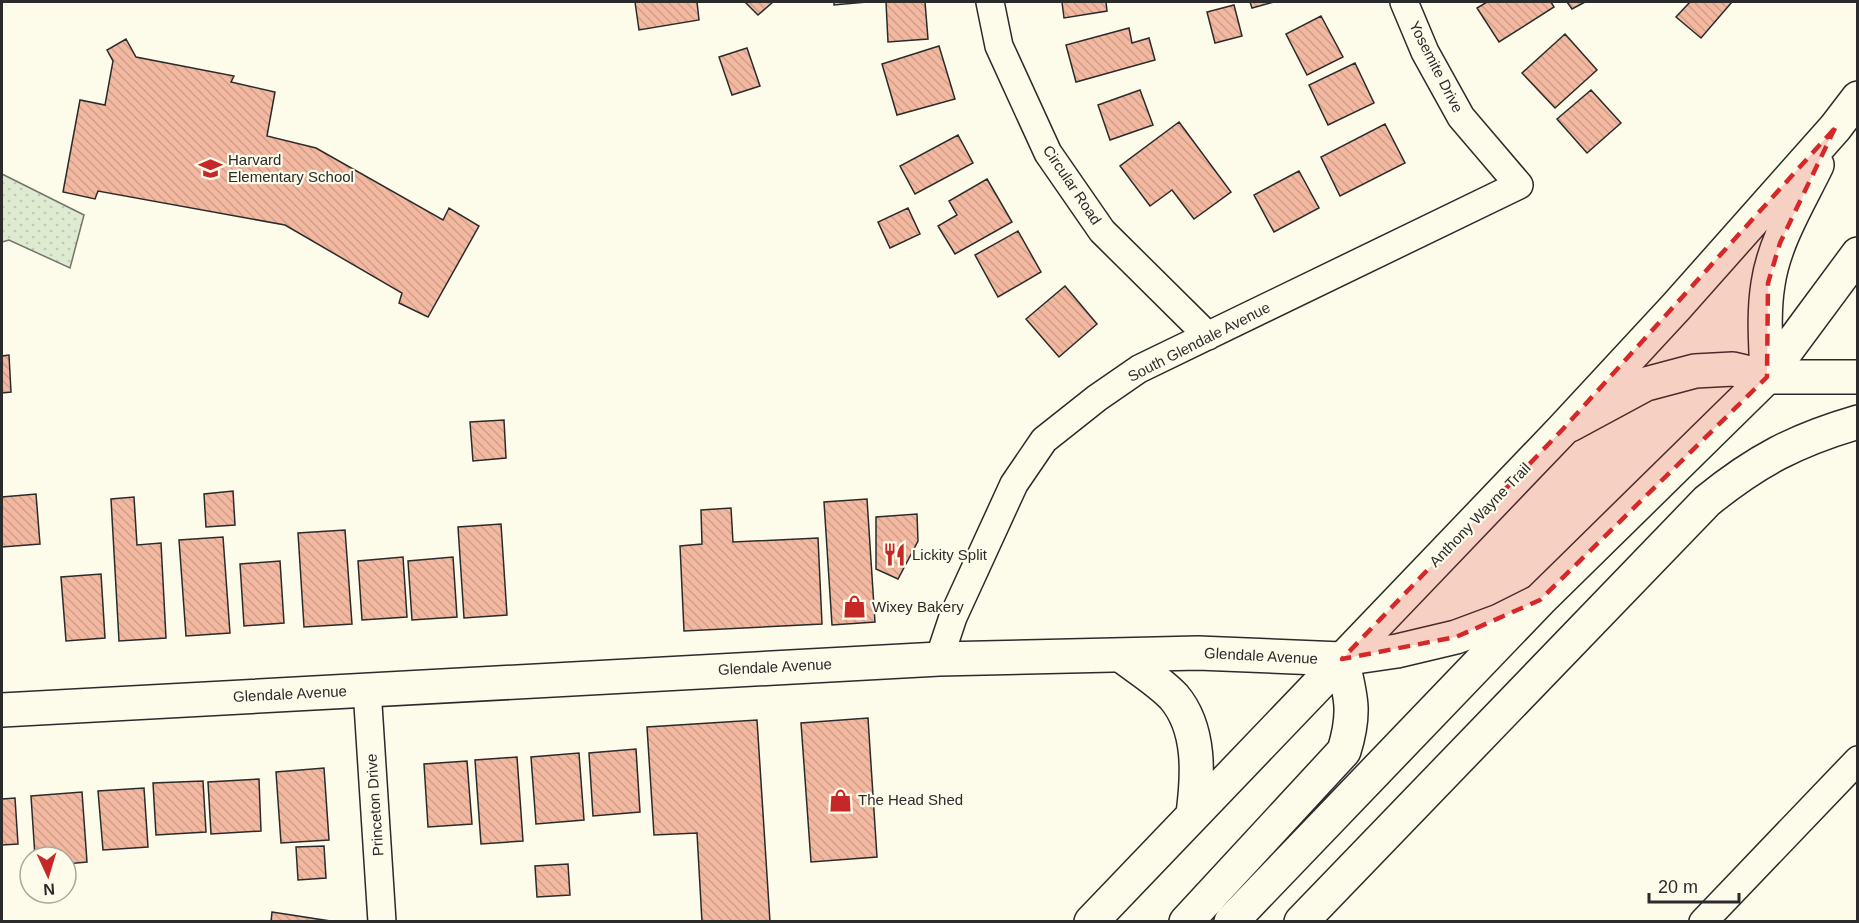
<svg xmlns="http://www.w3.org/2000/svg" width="1859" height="923" viewBox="0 0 1859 923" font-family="Arial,sans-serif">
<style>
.park{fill:url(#park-dots);stroke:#74746e;stroke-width:1.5}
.building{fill:url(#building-back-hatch);stroke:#2b2b2b;stroke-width:1.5}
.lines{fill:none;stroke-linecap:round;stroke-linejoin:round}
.street-casing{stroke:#2b2b2b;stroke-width:30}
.secondary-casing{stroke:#2b2b2b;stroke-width:36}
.highway-casing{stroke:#2b2b2b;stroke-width:36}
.street{stroke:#fdfbea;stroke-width:27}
.secondary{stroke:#fdfbea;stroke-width:33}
.highway{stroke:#fdfbea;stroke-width:33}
.marked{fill:#d62828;fill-opacity:0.2;stroke:#d62828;stroke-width:4.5;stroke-dasharray:12 8;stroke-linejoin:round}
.labels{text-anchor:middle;stroke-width:4.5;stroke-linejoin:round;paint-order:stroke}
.street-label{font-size:15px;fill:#2b2b2b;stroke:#fdfbea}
.poi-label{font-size:15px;fill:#2b2b2b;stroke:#fdfbea;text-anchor:start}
</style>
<defs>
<pattern id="park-dots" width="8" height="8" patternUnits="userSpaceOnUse" patternTransform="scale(1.5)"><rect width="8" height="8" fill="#deebd1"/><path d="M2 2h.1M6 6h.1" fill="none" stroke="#bfcab4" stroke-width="1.8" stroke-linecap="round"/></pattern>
<pattern id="building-back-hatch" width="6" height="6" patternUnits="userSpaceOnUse" patternTransform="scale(1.5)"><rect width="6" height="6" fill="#f2b8a0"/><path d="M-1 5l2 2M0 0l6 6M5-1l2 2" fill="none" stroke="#d09e8a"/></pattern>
</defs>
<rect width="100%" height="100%" fill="#fdfbea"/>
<path class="park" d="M2,174L84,215L70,268L9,240L2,242Z"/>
<path class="building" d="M635,2H697L699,20L639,30Z
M745,2H773L758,15Z
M834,2H867L834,5Z
M886,2H925L928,39L888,42Z
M1062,2H1106L1107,11L1064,18Z
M1250,2H1274L1252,8Z
M1487,2H1551L1554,7L1499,42L1477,8Z
M1567,2H1585L1572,9Z
M1690,2H1732L1701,38L1676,17Z
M1234,5L1242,36L1215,43L1207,12Z
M1321,16L1343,57L1307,75L1286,34Z
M1129,28L1132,43L1149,38L1155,60L1076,82L1066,45Z
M1565,34L1597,70L1555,108L1522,73Z
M126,39L136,57L234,76L231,82L275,92L267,136L316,148L443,220L449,208L479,226L428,317L399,303L402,293L285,225L98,191L95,199L63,192L80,100L105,105L113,61L107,50Z
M939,46L955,99L897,115L882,64Z
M747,48L760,86L732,95L719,57Z
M1355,63L1374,103L1328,125L1309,85Z
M1140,90L1153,125L1110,140L1098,105Z
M1591,90L1621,123L1587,153L1557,119Z
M1179,122L1231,192L1194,219L1172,190L1150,206L1120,166Z
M1385,124L1405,163L1340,196L1321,157Z
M958,135L973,163L915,194L900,166Z
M1299,171L1319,208L1274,232L1254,195Z
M987,179L1012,222L955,254L938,226L957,215L949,201Z
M908,208L920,234L890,248L878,222Z
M1018,231L1041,272L998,297L975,255Z
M1065,286L1097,324L1059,357L1026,319Z
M9,355L11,392L2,393V356Z
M504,420L506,458L473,461L470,422Z
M233,491L235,525L206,527L204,494Z
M36,494L40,544L2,547V497Z
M134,497L137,545L161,543L166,638L119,641L111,499Z
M867,499L875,622L832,625L824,502Z
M731,508L733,542L818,538L822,624L684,631L680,546L702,544L701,510Z
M917,514L918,541L898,579L876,569V517Z
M501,524L507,615L464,618L458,527Z
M345,530L352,624L304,627L298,533Z
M223,537L230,633L186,636L179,540Z
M403,557L407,617L362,620L358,561Z
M453,557L457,617L412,620L408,561Z
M280,561L284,623L244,626L240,564Z
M101,574L105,638L66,641L61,577Z
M868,718L877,857L811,862L801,723Z
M757,720L770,922H702L697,833L654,835L647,727Z
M636,749L640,812L593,816L589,753Z
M579,753L584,820L536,824L531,757Z
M517,757L523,841L481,844L475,760Z
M467,761L472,824L428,827L424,764Z
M324,768L329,840L281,843L276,772Z
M259,779L261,831L211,834L208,782Z
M203,781L206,832L156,835L153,783Z
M144,788L148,847L103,850L98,791Z
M82,792L87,862L66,864V857H35L31,796Z
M15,798L18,844L2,845V799Z
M324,846L326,878L298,880L296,847Z
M568,864L570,895L537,897L535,866Z
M272,912L330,921V922H271Z"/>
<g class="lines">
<defs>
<path id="street" d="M990,2L999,46L1048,153L1102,231L1208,336
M939,659L953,617L1014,484L1044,440L1097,398L1139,369L1519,185L1461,117L1425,52L1404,2
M367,689L382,922
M1703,922L1858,760"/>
<path id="secondary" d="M1570,425L1646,384L1695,371L1733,369L1767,377H1858
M2,710L939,659L1198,653L1342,659L1397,651L1456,637L1499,621L1535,603"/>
<path id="highway" d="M1767,377C1766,346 1763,315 1768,284C1774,242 1799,202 1817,165
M1122,656C1139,669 1160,682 1174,697C1201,729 1198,776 1193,814
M1091,922L1563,429L1676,307L1835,128L1858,98
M1186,922L1344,751C1356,712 1351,697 1342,659
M1231,922L1540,600L1767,377L1858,254
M1301,922L1707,501C1756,461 1796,440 1858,422"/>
</defs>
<use href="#street" class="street-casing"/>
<use href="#secondary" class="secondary-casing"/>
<use href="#highway" class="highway-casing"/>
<use href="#street" class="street"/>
<use href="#secondary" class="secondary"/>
<use href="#highway" class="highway"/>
</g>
<path class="marked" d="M1835,128L1780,243L1768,283L1767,377L1540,600L1456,637L1342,659L1563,429Z"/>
<defs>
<symbol id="school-bare" viewBox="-9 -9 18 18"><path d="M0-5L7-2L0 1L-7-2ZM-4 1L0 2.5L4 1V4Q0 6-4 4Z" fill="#c62828" stroke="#fdfbea" stroke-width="2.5" paint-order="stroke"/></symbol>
<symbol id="restaurant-bare" viewBox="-9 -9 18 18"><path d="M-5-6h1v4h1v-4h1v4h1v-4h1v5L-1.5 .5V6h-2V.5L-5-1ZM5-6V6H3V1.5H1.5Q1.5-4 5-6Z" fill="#c62828" stroke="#fdfbea" stroke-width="2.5" paint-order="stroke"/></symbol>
<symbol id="shop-bare" viewBox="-9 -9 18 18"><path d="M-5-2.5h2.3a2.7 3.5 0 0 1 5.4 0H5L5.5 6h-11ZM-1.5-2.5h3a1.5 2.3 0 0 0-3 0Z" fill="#c62828" stroke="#fdfbea" stroke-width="2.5" paint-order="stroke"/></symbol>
</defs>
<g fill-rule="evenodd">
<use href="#school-bare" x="194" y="152" width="33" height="33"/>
<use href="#restaurant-bare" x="878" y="538" width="33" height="33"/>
<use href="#shop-bare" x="838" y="590" width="33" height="33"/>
<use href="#shop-bare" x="824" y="784" width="33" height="33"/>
</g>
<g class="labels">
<g class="street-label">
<text transform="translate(1436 67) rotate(63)" y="5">Yosemite Drive</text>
<text transform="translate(1072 185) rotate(56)" y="5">Circular Road</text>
<text transform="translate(1199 342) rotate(-27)" y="5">South Glendale Avenue</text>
<text transform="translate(1480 515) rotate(-46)" y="5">Anthony Wayne Trail</text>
<text transform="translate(1261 656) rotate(3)" y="5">Glendale Avenue</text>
<text transform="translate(775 667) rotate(-3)" y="5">Glendale Avenue</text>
<text transform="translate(290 694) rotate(-3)" y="5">Glendale Avenue</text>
<text transform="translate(375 805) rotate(-94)" y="5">Princeton Drive</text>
</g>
<g class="poi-label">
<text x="228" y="165">Harvard<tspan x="228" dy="17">Elementary School</tspan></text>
<text x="912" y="560">Lickity Split</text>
<text x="872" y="612">Wixey Bakery</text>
<text x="858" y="805">The Head Shed</text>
</g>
</g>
<rect width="1859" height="923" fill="none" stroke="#2b2b2b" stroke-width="6"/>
<g transform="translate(48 875) rotate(176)"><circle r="28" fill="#fdfbea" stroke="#a9a89e" stroke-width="1.5"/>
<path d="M0-4.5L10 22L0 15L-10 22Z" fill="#c62828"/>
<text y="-9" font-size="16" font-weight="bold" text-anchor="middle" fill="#2b2b2b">N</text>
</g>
<path d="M1649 893v9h90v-9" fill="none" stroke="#2b2b2b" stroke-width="3"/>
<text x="1658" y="893" font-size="18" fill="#2b2b2b" stroke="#fdfbea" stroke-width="4.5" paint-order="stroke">20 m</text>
</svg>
